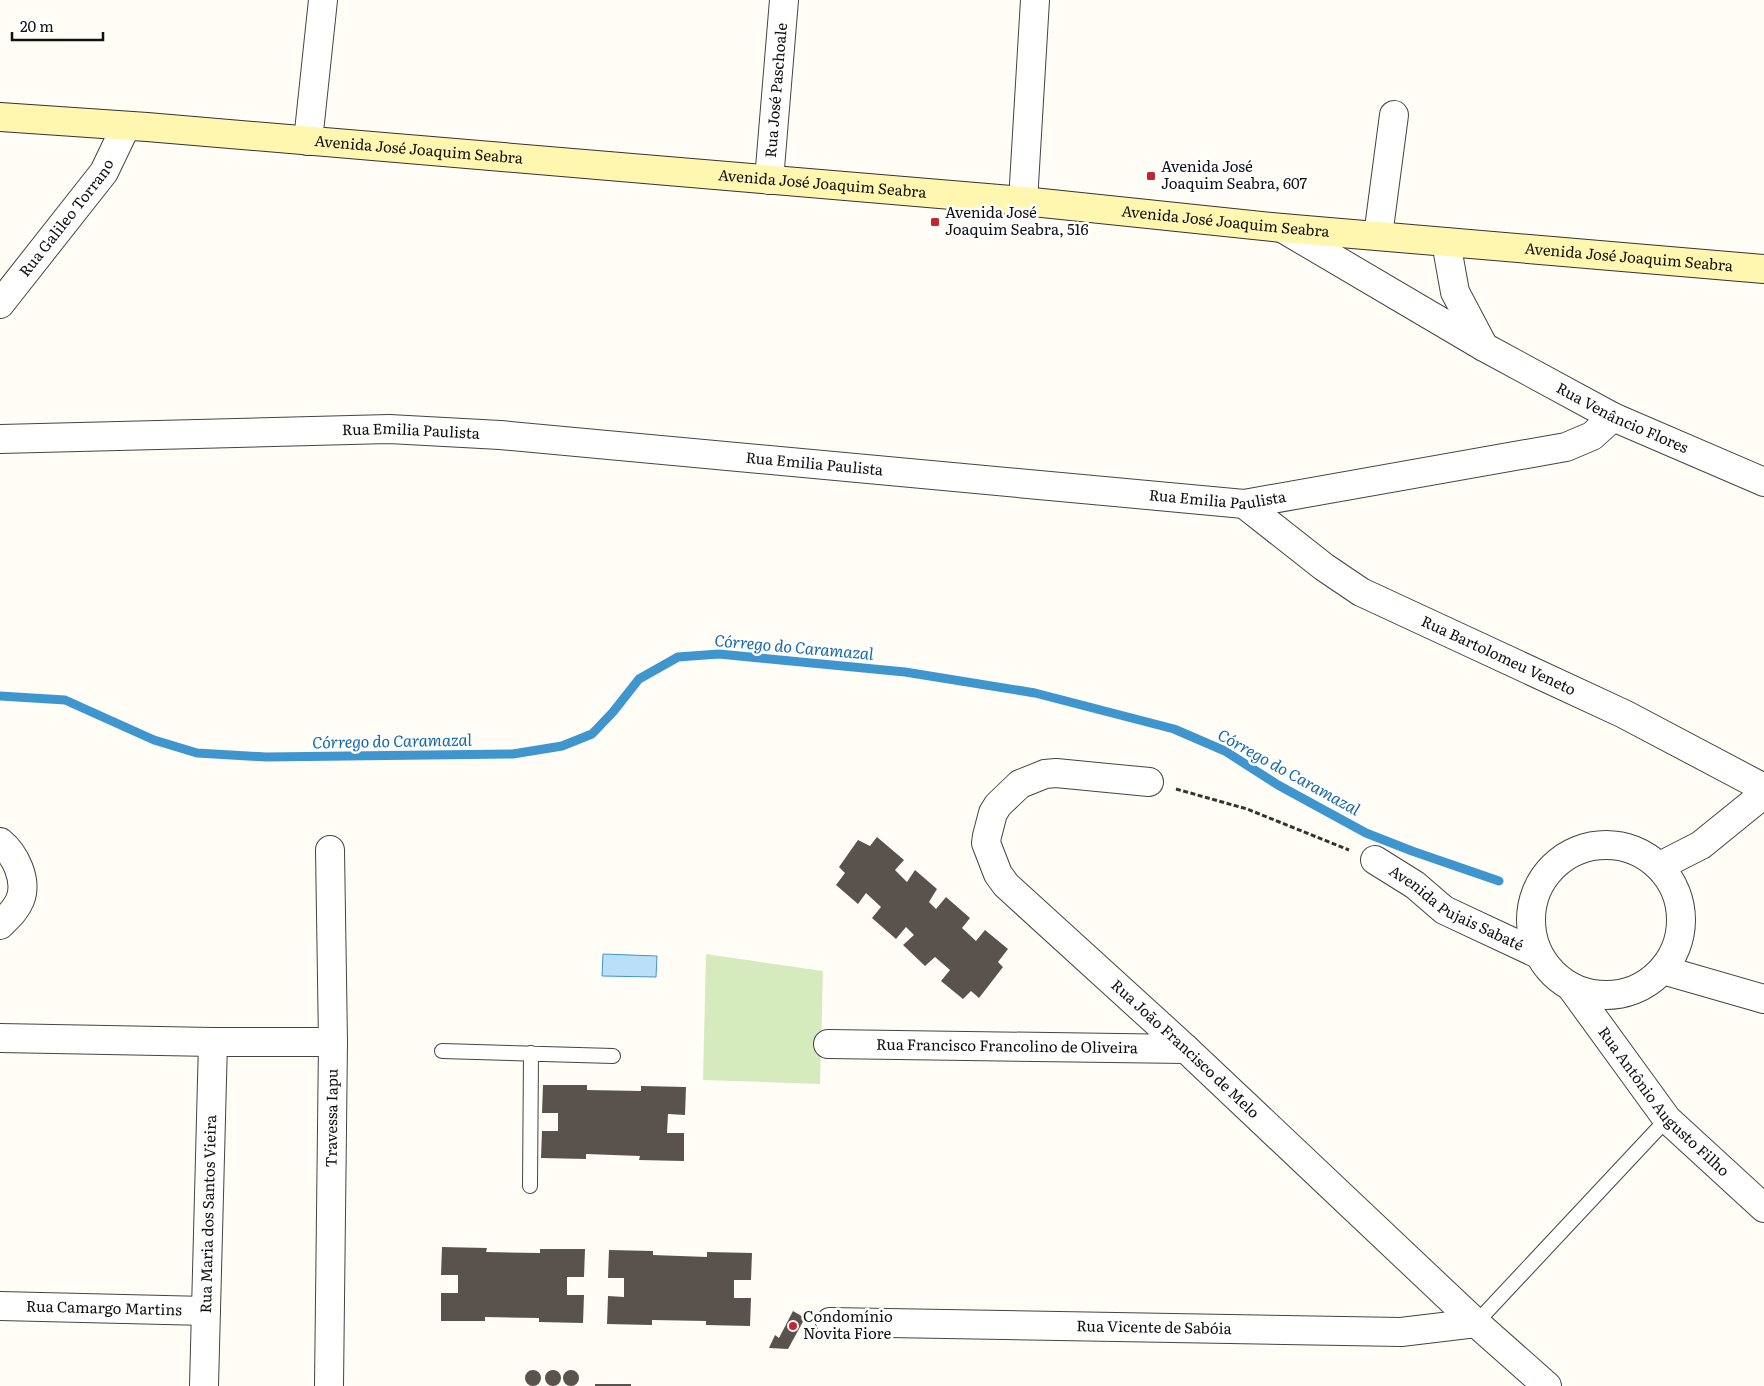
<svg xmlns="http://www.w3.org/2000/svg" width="1764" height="1386" viewBox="0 0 1764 1386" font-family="Literata,serif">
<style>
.green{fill:#d5ebbd}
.water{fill:#b9e0f7;stroke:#3f96cf}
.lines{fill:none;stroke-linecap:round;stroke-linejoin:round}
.stream{stroke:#3f96cf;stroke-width:9}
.building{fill:#5a524d}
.service-casing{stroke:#444;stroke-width:16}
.minor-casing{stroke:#444;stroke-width:30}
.secondary-casing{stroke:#333;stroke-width:30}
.path{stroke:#333;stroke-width:3;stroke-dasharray:5 2.5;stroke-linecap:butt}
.service{stroke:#fff;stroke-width:14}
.minor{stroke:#fff;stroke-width:28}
.secondary{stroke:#fff6b0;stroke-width:28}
.poi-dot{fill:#c4262e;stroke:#fff;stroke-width:2}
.labels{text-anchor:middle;stroke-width:5;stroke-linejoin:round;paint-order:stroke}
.street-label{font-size:15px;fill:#111;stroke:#fff}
.poi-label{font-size:15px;fill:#111;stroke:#fff;text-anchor:start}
.water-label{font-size:16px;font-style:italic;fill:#1768a6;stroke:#fff}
</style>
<rect width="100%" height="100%" fill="#fffdf5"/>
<path class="green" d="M706,954L823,971L820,1084L703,1080Z"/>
<path class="water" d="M603,954L657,956L656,977L602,976Z"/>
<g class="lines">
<path class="stream" d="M0,696L65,700L154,740L197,753L266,757L513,754L562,746L592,734L613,712L639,679L678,657L719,654L905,672L1035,693L1174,729L1225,751L1278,785L1366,833L1412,851L1499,881"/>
</g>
<path class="building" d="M877,837L904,860L895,870L907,882L915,870L937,889L929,902L936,909L946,897L970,918L962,928L976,941L985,930L1008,949L998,962L1003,967L979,998L971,991L963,999L941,981L950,970L935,957L925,966L903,945L914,935L906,927L896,939L872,918L881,907L866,893L858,904L836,885L845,873L839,867L858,840L870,846Z
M543,1085H587V1090L641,1091V1086L686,1087L685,1115L668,1114L667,1133H684V1161L639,1160L640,1156L586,1154V1159L541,1158L542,1131H558V1113H542Z
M442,1247L487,1248L486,1252L540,1253V1249H585L584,1277H567V1295H584L583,1323L539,1322V1318L485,1317V1321H441V1293H458V1275H441Z
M609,1250L653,1251V1255L707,1257V1252L752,1253L751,1280H734V1298H751L750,1326L706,1325V1321L652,1320V1325L607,1324L608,1296L624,1297V1278H608Z
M793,1311L805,1318L788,1349L769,1348L775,1335L779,1338Z
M545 1378a8 8 0 1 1 16 0a8 8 0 1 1-16 0Z
M563 1378a8 8 0 1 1 16 0a8 8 0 1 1-16 0Z
M525 1378a8 8 0 1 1 16 0a8 8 0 1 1-16 0Z
M595,1384H631V1386H595Z"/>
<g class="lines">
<defs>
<path id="service" d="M442,1051L613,1056
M530,1186L531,1053
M1476,1323L1667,1119"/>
<g id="minor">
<path d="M308,141L323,0"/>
<path id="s1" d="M769,180L784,0"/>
<path d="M1023,201L1035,0"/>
<path id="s2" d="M1282,228L1484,347L1613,417L1764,482"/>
<path d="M1378,236L1394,115"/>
<path d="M1446,242L1455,292L1484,347"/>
<path id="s3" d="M0,304L104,172L126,126"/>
<path id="s4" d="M0,439L389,429L500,435L1244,504L1566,447L1592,436L1613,417"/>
<path id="s5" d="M1244,504L1324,567L1361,592L1624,714L1764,788"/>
<path id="s6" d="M1149,782L1056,773L1045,774L1020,784L998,805L993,813L987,836L986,843L998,874L1006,885L1186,1049L1476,1323L1547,1386"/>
<path d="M0,842C15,854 28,880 20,900C16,910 8,917 0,925"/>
<circle cx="1606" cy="920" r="75"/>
<path id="s7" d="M1375,860L1415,885L1444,910L1538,954"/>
<path d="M1660,866L1701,845L1764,794"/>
<path d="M1663,970L1764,999"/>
<path id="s8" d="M1571,987L1667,1119L1764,1208"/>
<path d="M0,1038L213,1042H333"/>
<path id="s9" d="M828,1044L1186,1049"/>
<path id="s10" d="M0,1306L206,1311"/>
<path id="s11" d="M830,1322L1401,1332L1476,1323"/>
<path id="s12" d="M204,1386L213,1042"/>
<path id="s13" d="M329,1386L333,1042L330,850"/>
</g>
<g id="secondary">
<path id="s14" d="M0,117L147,127L1023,201L1282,228L1764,269"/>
</g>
</defs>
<use href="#service" class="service-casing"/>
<use href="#minor" class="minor-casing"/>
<use href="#secondary" class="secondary-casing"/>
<path class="path" d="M1176,789L1247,809L1349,850"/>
<use href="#service" class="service"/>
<use href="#minor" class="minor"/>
<use href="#secondary" class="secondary"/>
</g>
<g class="poi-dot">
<rect x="1146" y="171" width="10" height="10" rx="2.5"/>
<rect x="930" y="217" width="10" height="10" rx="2.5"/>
<circle cx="793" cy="1326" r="5"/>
</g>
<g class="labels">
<g class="street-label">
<text dy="5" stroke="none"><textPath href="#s1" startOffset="90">Rua José Paschoale</textPath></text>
<text dy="5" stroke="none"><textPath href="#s14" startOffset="420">Avenida José Joaquim Seabra</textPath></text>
<text dy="5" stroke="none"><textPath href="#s14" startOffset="825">Avenida José Joaquim Seabra</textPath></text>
<text dy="5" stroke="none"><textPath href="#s3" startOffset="109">Rua Galileo Torrano</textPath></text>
<text dy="5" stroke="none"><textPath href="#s14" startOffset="1230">Avenida José Joaquim Seabra</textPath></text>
<text dy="5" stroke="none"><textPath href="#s14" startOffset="1635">Avenida José Joaquim Seabra</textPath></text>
<text dy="5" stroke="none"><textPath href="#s2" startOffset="390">Rua Venâncio Flores</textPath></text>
<text dy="5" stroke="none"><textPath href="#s4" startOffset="411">Rua Emilia Paulista</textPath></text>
<text dy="5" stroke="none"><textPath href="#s4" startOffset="816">Rua Emilia Paulista</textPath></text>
<text dy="5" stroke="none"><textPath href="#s4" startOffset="1221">Rua Emilia Paulista</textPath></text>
<text dy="5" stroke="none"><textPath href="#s5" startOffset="298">Rua Bartolomeu Veneto</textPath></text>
<text dy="5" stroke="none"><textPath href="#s7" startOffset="95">Avenida Pujais Sabaté</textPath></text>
<text dy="5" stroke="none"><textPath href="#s9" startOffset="179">Rua Francisco Francolino de Oliveira</textPath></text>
<text dy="5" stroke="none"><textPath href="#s6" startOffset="492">Rua João Francisco de Melo</textPath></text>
<text dy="5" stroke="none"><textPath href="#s8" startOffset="148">Rua Antônio Augusto Filho</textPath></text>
<text dy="5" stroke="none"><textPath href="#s13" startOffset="268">Travessa Iapu</textPath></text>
<text dy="5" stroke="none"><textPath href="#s12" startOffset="172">Rua Maria dos Santos Vieira</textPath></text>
<text dy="5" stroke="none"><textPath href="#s10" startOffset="104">Rua Camargo Martins</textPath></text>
<text dy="5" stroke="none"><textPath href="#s11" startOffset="324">Rua Vicente de Sabóia</textPath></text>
</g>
<g class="poi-label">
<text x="1161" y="172">Avenida José<tspan x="1161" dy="17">Joaquim Seabra, 607</tspan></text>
<text x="945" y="218">Avenida José<tspan x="945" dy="17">Joaquim Seabra, 516</tspan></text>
<text x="803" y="1322">Condomínio<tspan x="803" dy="17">Novita Fiore</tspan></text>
</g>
<g class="water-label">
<text transform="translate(794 647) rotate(5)" y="6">Córrego do Caramazal</text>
<text transform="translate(392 741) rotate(-1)" y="6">Córrego do Caramazal</text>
<text transform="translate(1289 772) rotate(29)" y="6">Córrego do Caramazal</text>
</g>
</g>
<path d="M12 32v8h91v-8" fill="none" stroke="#111111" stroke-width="2.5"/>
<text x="20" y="32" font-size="15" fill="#111111" stroke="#ffffff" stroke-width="4" paint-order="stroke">20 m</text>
</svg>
